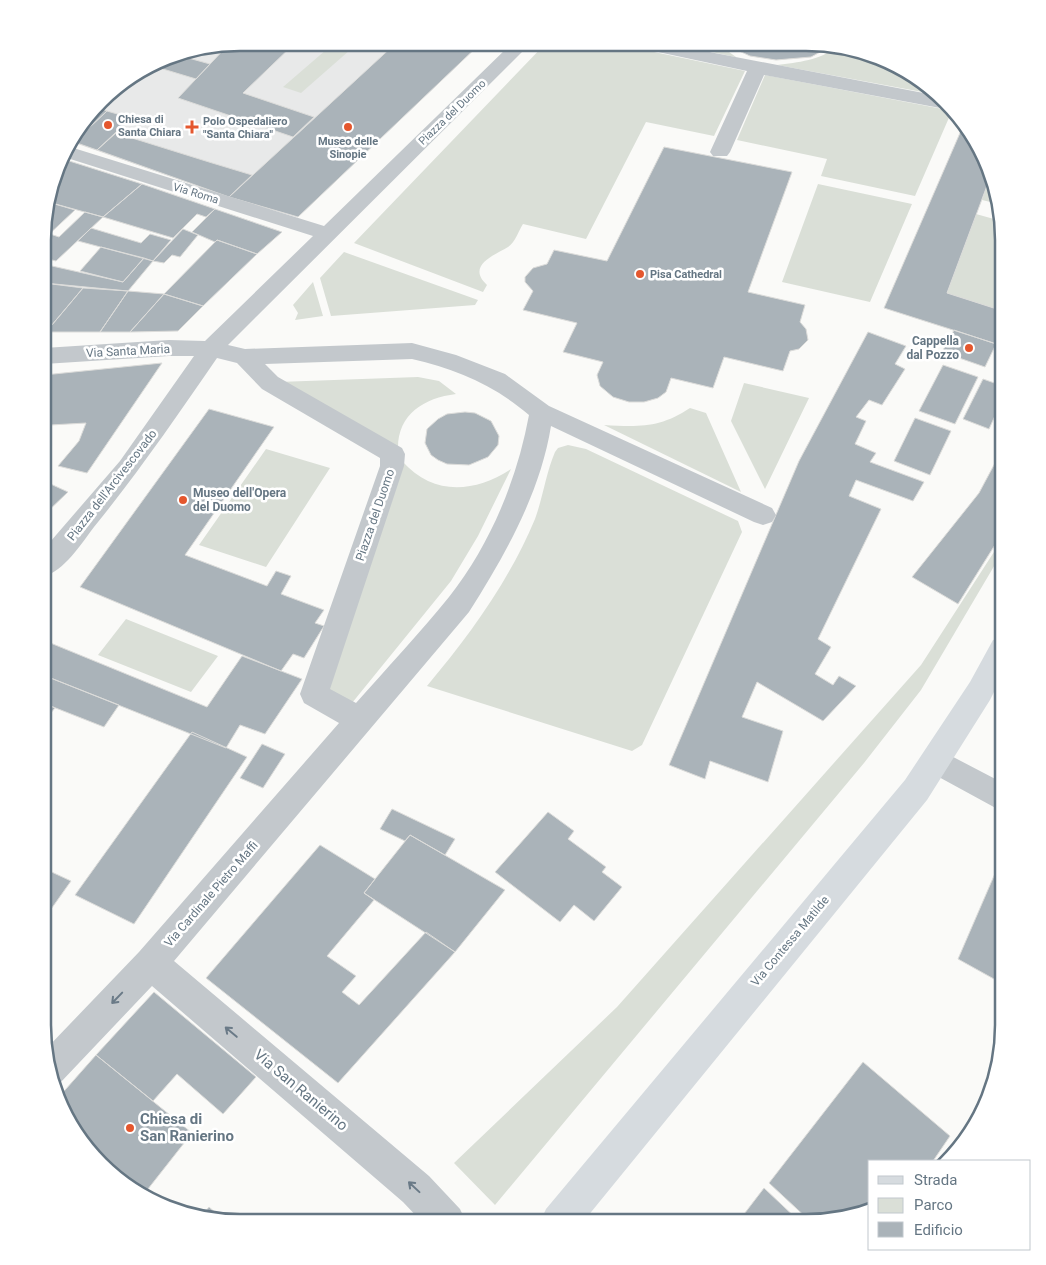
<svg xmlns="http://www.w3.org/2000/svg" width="1046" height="1265" viewBox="0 0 1046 1265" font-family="Roboto,sans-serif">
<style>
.built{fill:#e8e9e9}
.green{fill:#dadfd7}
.building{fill:#aab3b9;stroke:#dcdcda}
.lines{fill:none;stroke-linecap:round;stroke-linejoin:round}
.minor{fill:#c3c8cc;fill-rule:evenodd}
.major{fill:#d6dbdf;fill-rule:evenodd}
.oneway{stroke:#6a7a87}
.poi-dot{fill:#e4572e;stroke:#fff;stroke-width:2}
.labels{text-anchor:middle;stroke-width:5;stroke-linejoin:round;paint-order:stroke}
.far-street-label{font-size:11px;fill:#657683;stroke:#fff}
.far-poi-label{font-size:11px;font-weight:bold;fill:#657683;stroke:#fff;text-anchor:start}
.poi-label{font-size:12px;font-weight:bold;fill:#657683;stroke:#fff;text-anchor:end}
.street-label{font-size:12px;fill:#657683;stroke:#fff}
.near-street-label{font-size:15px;fill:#657683;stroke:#fff}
.near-poi-label{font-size:15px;font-weight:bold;fill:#657683;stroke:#fff;text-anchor:start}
.rim{fill:none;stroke:#657683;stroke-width:2.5}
</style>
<rect width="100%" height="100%" fill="#fafaf8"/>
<path class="built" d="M240,43H396L229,197L69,141L110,91L176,53Z"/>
<path class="green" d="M334,43H358L301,93L283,87Z
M546,43L616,44L745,71L714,136L646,122L586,239L523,224C519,230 515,243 508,247C497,254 465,265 487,285L483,292L354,243Z
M674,44H718L736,57H735Z
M837,46L916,76L933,94L777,65C798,62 820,61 837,46Z
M765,75L948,110L951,113L915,196L821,176L827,159L737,140Z
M991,175L997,189L999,204L982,200Z
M818,184L912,204L870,302L782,282Z
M976,214L1001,221L1003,240V311L947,293Z
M344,252L478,300L475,305L331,316L320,278Z
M313,282L323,316L295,320L298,313L293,305Z
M418,377L439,381L456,394C424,398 398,414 398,448L278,382Z
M744,383L809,398L765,489L731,421Z
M690,408L706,413L741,492L604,425C639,427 660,428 690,408Z
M568,445L586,449L738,521L742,532L642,745L632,751L427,686C470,635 509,581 535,519C543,497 546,473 555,452L558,448Z
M266,449L330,468L266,567L199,545Z
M402,461C433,496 474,493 511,469L478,536L451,581L352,703L328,691Z
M1003,538V551L921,690L864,763L495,1205L454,1163L617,1007L921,665Z
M126,619L218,656L191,692L98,655Z"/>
<path class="building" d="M240,42L295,43L243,93L314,117L293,137L178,98L229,44Z
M396,43H481L298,217L229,197Z
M724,44H832L833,45L811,57L776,60L750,56Z
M174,54L210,64L196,79L153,66Z
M97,107L107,111L74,142L69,141Z
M107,111L131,118L97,150L74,142Z
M963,126L977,141L991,175L947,293L1003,311V346L884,308Z
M116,133L209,162L252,175L229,197L97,150Z
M664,147L792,172L748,292L805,305L800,322L806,329L808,340L799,349L790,351L783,371L724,357L713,388L671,378L666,392L658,398L644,402H629L613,397L600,386L597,375L603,362L563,352L577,323L523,310L533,291L525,282V277L533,268L547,264L554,250L607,261Z
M63,159L142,184L103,217L48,202Z
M142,184L215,209L206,217L197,214L173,238L103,217Z
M48,202L75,210L44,239V214Z
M215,209L282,232L257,254L217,240L215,242L192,232Z
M85,212L103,217L56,261L44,258V239L50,234L59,237Z
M91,228L141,243L150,234L171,240L153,261L78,241Z
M183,229L198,235L180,257L172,255L164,263L153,261Z
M217,240L257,254L203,306L164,294Z
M101,247L144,258L123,282L80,271Z
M144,258L153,261L128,291L44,283V273L52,266L123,282Z
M44,283L83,288L46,332L44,331Z
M83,288L128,291L100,332H46Z
M128,291L164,294L130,332H100Z
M164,294L203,306L178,331L130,332Z
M954,330L996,344L985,367L942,352Z
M868,332L906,346L895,364L905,369L882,405L869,400L856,417L866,421L855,444L876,453L870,462L924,482L913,501L856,480L849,496L881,509L818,639L831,647L815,674L833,685L839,676L856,686L823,721L757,682L742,717L783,731L768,782L710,761L705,779L669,765L799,461Z
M162,363L87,473L58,466L79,441L86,423L50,425L44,422V375Z
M943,365L978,377L955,424L919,411Z
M983,379L1003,386V398L989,429L963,419Z
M209,409L274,427L185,555L267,586L276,571L291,576L281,594L324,610L315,623L324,626L304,658L293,654L281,671L80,587Z
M465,412L475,413L491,421L499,436L498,445L488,457L469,465L447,464L438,460L431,455L425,443L427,429L438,419L447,414Z
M915,418L951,431L930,475L894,461Z
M1003,448V532L958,604L912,577L979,493Z
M44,481L68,492L44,515Z
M48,642L207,707L242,656L302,679L265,734L240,725L226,748L43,675V648Z
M43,675L119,705L104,727L43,703Z
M43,703L55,708L43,722Z
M192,732L247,757L134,924L75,895Z
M262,744L285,754L263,788L240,778Z
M392,809L455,839L445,855L410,835L405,841L380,829Z
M548,812L574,831L568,839L606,867L602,872L622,887L594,921L574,905L560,922L495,872Z
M410,835L505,890L455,952L364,893Z
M320,845L375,879L364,893L374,900L327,956L356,976L342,992L359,1005L426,932L455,952L338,1083L206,978Z
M1003,855V984L958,959Z
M43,868L71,881L44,919L43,918Z
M154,992L256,1077L223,1114L177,1074L153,1101L96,1055Z
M96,1055L192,1133L144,1194L94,1150L69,1124L58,1098Z
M863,1062L950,1136L933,1161H870V1207L819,1222H811L769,1183Z
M764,1188L800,1222H738Z
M209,1207L226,1222L201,1217Z"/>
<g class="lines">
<path class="minor" d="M512,43H531L228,345L245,349L412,343L456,355L505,374L549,406L772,508L776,515L772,522L763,525L754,522L551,426C540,494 505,555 469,612L174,961L429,1176L460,1209L466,1222H422L403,1202L152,986L60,1083L53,1086L49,1076L46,1049L139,952L339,723L304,703L300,694L380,466V458L262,389L237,363L217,358C177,416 138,473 94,527C81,544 64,571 43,577L44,549L120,461L194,356H169L44,364V348L169,340L205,341L313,236L64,157L67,146L324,226ZM412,359C456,369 494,385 529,415C517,480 490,545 449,597C419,634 387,668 356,703L330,689L404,466L405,454L402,448L278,377L265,364Z
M635,44H668L934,95L945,107L940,108L764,75L730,152L727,156H713L710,152L747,71L644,49L638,48Z
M936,748L1003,783V812L926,770L921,761L926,752Z"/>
<path class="major" d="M1003,637V674L990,700L927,800L583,1222H540L546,1209L905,780L970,682L993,640Z"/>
</g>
<defs><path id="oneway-shaft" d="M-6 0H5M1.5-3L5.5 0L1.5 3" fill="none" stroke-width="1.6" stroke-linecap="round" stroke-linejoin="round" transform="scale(1.25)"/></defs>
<g class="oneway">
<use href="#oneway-shaft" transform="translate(117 998) rotate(134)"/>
<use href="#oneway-shaft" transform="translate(231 1032) rotate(-140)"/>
<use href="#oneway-shaft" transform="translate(414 1187) rotate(-137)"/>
</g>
<g class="poi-dot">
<circle cx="108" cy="125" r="5"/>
<path d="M189.5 119.5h5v5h5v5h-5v5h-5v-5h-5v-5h5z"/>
<circle cx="348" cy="127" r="5"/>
<circle cx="640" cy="274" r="5"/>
<circle cx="969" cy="348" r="5"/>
<circle cx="183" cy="500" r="5"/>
<circle cx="130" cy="1128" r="5"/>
</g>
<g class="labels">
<g class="far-street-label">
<text transform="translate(452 112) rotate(-44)" y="4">Piazza del Duomo</text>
<text transform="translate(196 193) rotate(17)" y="4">Via Roma</text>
</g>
<g class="far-poi-label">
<text x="118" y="123">Chiesa di<tspan x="118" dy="13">Santa Chiara</tspan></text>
<text x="203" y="125">Polo Ospedaliero<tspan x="203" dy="13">"Santa Chiara"</tspan></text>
<text x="348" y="145" text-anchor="middle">Museo delle<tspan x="348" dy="13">Sinopie</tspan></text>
<text x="650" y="278">Pisa Cathedral</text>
</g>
<g class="poi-label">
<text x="959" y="345">Cappella<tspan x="959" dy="14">dal Pozzo</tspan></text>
<text x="193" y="497" text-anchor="start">Museo dell'Opera<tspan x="193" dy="14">del Duomo</tspan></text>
</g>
<g class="street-label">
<text transform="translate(128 351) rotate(-3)" y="4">Via Santa Maria</text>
<text transform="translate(112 485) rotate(-52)" y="4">Piazza dell'Arcivescovado</text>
<text transform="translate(375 515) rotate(-71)" y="4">Piazza del Duomo</text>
<text transform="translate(211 894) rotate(-49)" y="4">Via Cardinale Pietro Maffi</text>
<text transform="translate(790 941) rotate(-50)" y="4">Via Contessa Matilde</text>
</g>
<g class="near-street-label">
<text transform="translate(301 1090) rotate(40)" y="5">Via San Ranierino</text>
</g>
<g class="near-poi-label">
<text x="140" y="1124">Chiesa di<tspan x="140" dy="17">San Ranierino</tspan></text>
</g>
</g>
<path d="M0 0H1046V1265H0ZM240 51H806A189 189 0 0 1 995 240V1025A189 189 0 0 1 806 1214H240A189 189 0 0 1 51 1025V240A189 189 0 0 1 240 51Z" fill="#fff" fill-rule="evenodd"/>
<path class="rim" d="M240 51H806A189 189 0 0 1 995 240V1025A189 189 0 0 1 806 1214H240A189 189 0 0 1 51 1025V240A189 189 0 0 1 240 51Z"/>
<rect x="868" y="1160" width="162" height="90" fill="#ffffff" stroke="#c1c8cd"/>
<rect x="878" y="1176" width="25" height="8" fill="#d6dbdf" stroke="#c1c8cd"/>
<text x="914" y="1185" font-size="15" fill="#657683">Strada</text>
<rect x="878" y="1198" width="25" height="15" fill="#dadfd7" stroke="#c1c8cd"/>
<text x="914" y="1210" font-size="15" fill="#657683">Parco</text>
<rect x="878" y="1222" width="25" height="15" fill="#aab3b9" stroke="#c1c8cd"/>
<text x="914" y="1235" font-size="15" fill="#657683">Edificio</text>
</svg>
